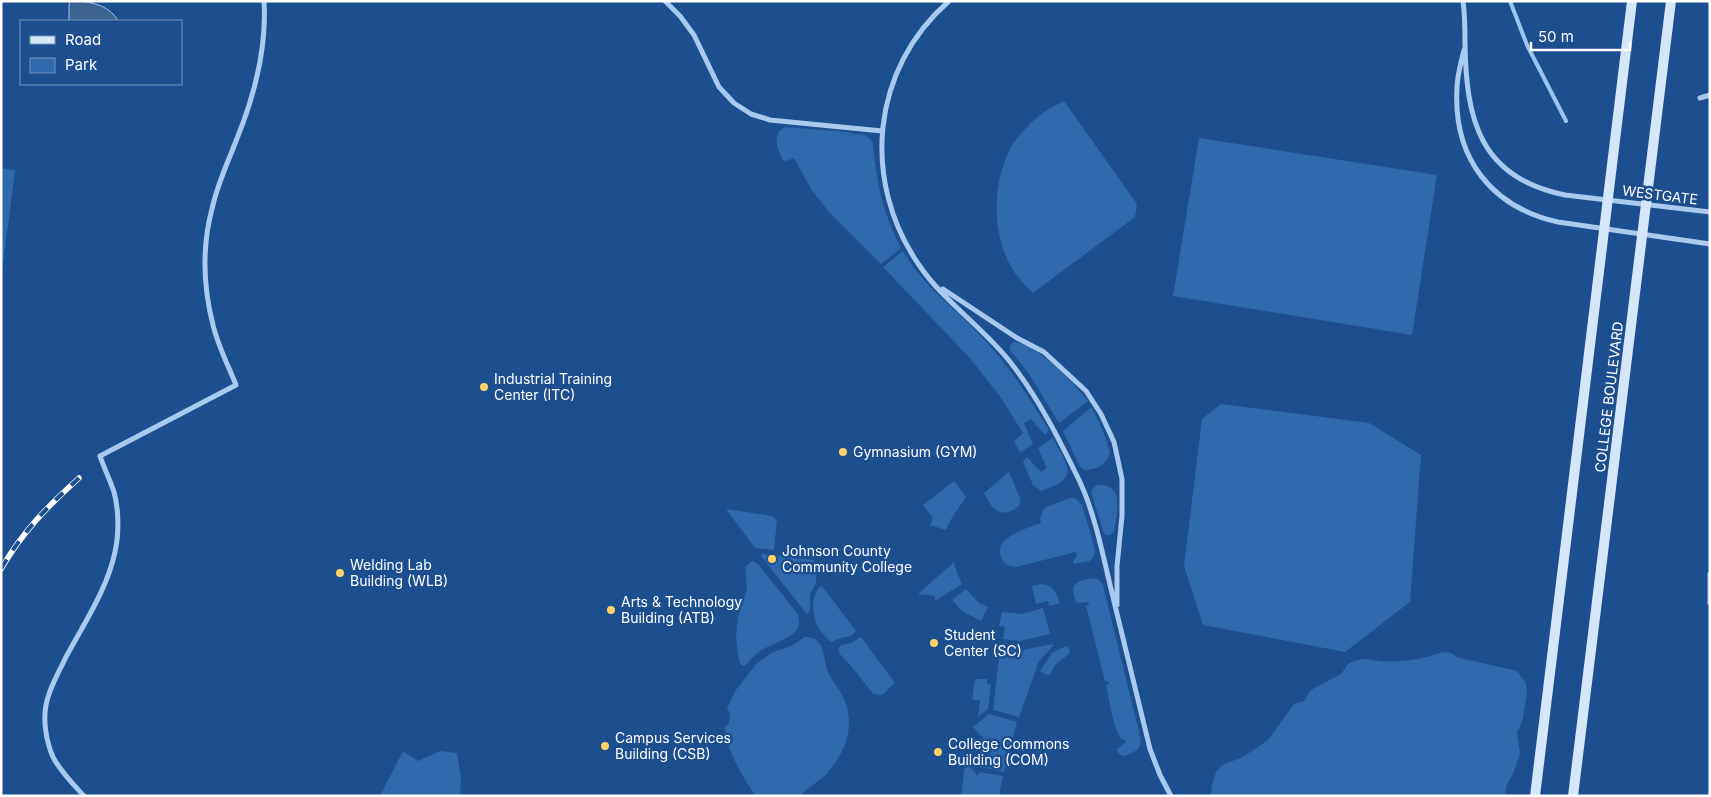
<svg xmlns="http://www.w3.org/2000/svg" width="1711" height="797" viewBox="0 0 1711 797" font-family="Inter,sans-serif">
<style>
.green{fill:#2e69ad}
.water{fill:#3c6290;stroke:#9cc4f0}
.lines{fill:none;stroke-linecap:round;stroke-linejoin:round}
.stream{stroke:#9cc4f0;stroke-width:4}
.street{stroke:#a9c9ee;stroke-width:5}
.secondary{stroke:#d6e6fa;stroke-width:10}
.rail-casing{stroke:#fff;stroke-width:5.5}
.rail{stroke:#1b4f8f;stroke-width:4;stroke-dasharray:11;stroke-linecap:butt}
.poi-dot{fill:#ffd166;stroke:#1b4f8f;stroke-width:2}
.labels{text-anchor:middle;stroke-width:5;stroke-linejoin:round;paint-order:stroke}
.street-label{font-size:14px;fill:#fff;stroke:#1b4f8f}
.poi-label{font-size:14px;fill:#fff;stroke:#1b4f8f;text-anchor:start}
</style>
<rect width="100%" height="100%" fill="#1b4f8f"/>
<path class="green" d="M1064,101L1137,204L1135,217L1033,293C1027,287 1020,280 1015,273C990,236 991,180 1014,142C1020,134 1035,118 1044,112C1050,108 1057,105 1064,101Z
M785,127L848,132C858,136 867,131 873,143C877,184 882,210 901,248L881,264L829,212L811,189L794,158L786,161L783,160C778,151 774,141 779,131Z
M1199,138L1437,175L1412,335L1173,296Z
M1,168L15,170L1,280Z
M903,251C921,283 951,305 977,332C1006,361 1028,396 1049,430L1045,435L1031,419L1024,423L1033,444L1020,453L1014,441L1023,433L999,395L969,357L883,267Z
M1014,342C1038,345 1073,382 1088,401L1059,423L1029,374L1010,350V345Z
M1221,404L1369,423L1421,455L1410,602L1345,652L1203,625L1184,566L1202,419Z
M1092,408L1101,426L1110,451C1108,464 1096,470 1085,470L1080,467L1063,431L1089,409Z
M1053,438C1061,455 1079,474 1056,485C1051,487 1046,489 1041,491L1033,485L1023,462L1027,457L1041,472L1047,468L1038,448Z
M1009,472L1020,498V504C1018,508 1015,509 1011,511C995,517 990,504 984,493Z
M954,481L966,497C959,508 951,517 946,530L930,525L933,518L923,505Z
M1098,485C1126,483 1116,514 1114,532L1110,535H1106L1103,531L1091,492L1093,488Z
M1070,498H1075L1082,505L1095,549V554L1090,561L1074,564L1073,561L1077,556L1076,552L1016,567C1010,567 1003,564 1001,557C993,537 1028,528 1041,523L1040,519L1044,508Z
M726,509L772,516L777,520L774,550L755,548Z
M762,554L814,560L817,567L816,583L810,594V610L807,614L761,556Z
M752,561L758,564L797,613C807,636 778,640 764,649C756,653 751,659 746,665L743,666L740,664L738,655L736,637L738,617L747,589L745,567Z
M954,562L957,573L962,584L935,601V596L918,594Z
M1094,578L1099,580L1103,585L1141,740C1140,751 1133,753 1123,756L1118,753L1117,749L1126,742L1124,739L1122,740C1112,725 1110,703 1106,685L1109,684L1108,681H1105L1086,606L1089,605L1088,602L1077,603C1067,584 1076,581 1094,578Z
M1041,584C1054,585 1056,593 1060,603L1049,606L1048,601L1036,604L1032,586Z
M822,586L856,631L851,636L841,638L831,642C826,638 821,632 818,627C812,616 810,592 822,586Z
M966,589L979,603L988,607L981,621L962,611L952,600Z
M1043,608L1050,634L1020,641L1003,639L1005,627L999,626L1002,612L1022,614Z
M805,637C825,636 823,658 828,672C832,682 840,689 844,699C855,724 847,751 829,770L828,773L799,796H756C742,777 727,751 725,727L729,723L730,714L727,708L736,690L757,663L773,652L791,646Z
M861,637L895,683L882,695L873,694L856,672L839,653L838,649L841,645L851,643Z
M1053,644V646L1039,661L1019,717L993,710L1000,649L1022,650Z
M1066,646L1070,649L1069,654L1056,664L1050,674L1047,675L1040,671L1052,653Z
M1442,652L1451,653L1456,657L1517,671L1526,683L1527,694L1522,722L1517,732L1520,754L1513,774L1507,784L1505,796H1211L1212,785L1216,772L1222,765L1243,757L1268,740L1294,704L1304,701L1311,690L1341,674L1348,664C1364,657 1363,659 1379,661C1395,663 1427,659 1442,652Z
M975,679H987V684H991L988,709L978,717L980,701L972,699Z
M989,714L1017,722L1004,772L981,767L984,739L973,727Z
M403,751L418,761L440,751L457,753L461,777L460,796H380Z
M965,765H968L978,776L979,772L1003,776L999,796H961Z"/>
<path class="water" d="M70,1C88,1 109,4 118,21H69V5Z"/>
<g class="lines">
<path class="stream" d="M1510,1L1527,45L1566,121"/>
<path class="street" d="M665,1L680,16L694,35L719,87L734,103L751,114L770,120L882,131
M949,1C871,69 861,181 919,265C943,301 984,328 1011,363C1039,399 1059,439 1079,480C1094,511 1103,555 1111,589C1124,643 1137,696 1150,749L1160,775L1171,796
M1463,1C1465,15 1465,29 1465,43C1466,120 1480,178 1565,195L1710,212
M1464,50C1461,63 1457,76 1457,88C1453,158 1491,207 1558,222L1710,244
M1700,98L1710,95
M943,289L1017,338L1044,352L1086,391L1101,414L1114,442L1122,479V516L1117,566V605
M1710,574V603
M84,796C73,784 60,771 53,757C46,741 43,721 46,705C49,688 58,674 65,659C83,625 107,590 115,552C119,534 119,510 114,492C110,480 104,468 100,456L236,385C228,365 218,346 213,325C203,286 202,244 213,205C218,183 228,162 236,141C254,97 267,49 264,1"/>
<path class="secondary" d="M1535,796L1632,1
M1573,796L1671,1"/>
<defs>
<path id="rail" d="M1,569C23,531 47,507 79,478"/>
</defs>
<use href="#rail" class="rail-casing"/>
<use href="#rail" class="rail"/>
</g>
<g class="poi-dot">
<circle cx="484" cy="387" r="5"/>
<circle cx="843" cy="452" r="5"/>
<circle cx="772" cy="559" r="5"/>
<circle cx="340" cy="573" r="5"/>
<circle cx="611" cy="610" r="5"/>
<circle cx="934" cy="643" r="5"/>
<circle cx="605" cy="746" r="5"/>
<circle cx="938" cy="752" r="5"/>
</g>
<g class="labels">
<g class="street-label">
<text transform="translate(1660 195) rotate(7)" y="5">WESTGATE</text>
<text transform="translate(1609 397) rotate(-83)" y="5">COLLEGE BOULEVARD</text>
</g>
<g class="poi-label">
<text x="494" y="384">Industrial Training<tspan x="494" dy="16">Center (ITC)</tspan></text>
<text x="853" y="457">Gymnasium (GYM)</text>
<text x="782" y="556">Johnson County<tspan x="782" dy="16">Community College</tspan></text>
<text x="350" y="570">Welding Lab<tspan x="350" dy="16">Building (WLB)</tspan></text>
<text x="621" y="607">Arts &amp; Technology<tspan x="621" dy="16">Building (ATB)</tspan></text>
<text x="944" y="640">Student<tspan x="944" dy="16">Center (SC)</tspan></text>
<text x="615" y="743">Campus Services<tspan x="615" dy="16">Building (CSB)</tspan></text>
<text x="948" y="749">College Commons<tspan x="948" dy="16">Building (COM)</tspan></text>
</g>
</g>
<rect width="1711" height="797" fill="none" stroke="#ffffff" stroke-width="5"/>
<rect x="20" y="20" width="162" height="65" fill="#1b4f8f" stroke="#7695bc"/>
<rect x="30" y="36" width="25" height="8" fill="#d6e6fa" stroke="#7695bc"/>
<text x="65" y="45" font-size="15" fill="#ffffff">Road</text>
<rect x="30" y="58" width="25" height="15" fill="#2e69ad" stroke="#7695bc"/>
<text x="65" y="70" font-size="15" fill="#ffffff">Park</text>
<path d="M1531 42v8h99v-8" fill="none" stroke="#ffffff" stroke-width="2.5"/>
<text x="1538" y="42" font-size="15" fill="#ffffff" stroke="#1b4f8f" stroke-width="4" paint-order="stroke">50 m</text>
</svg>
